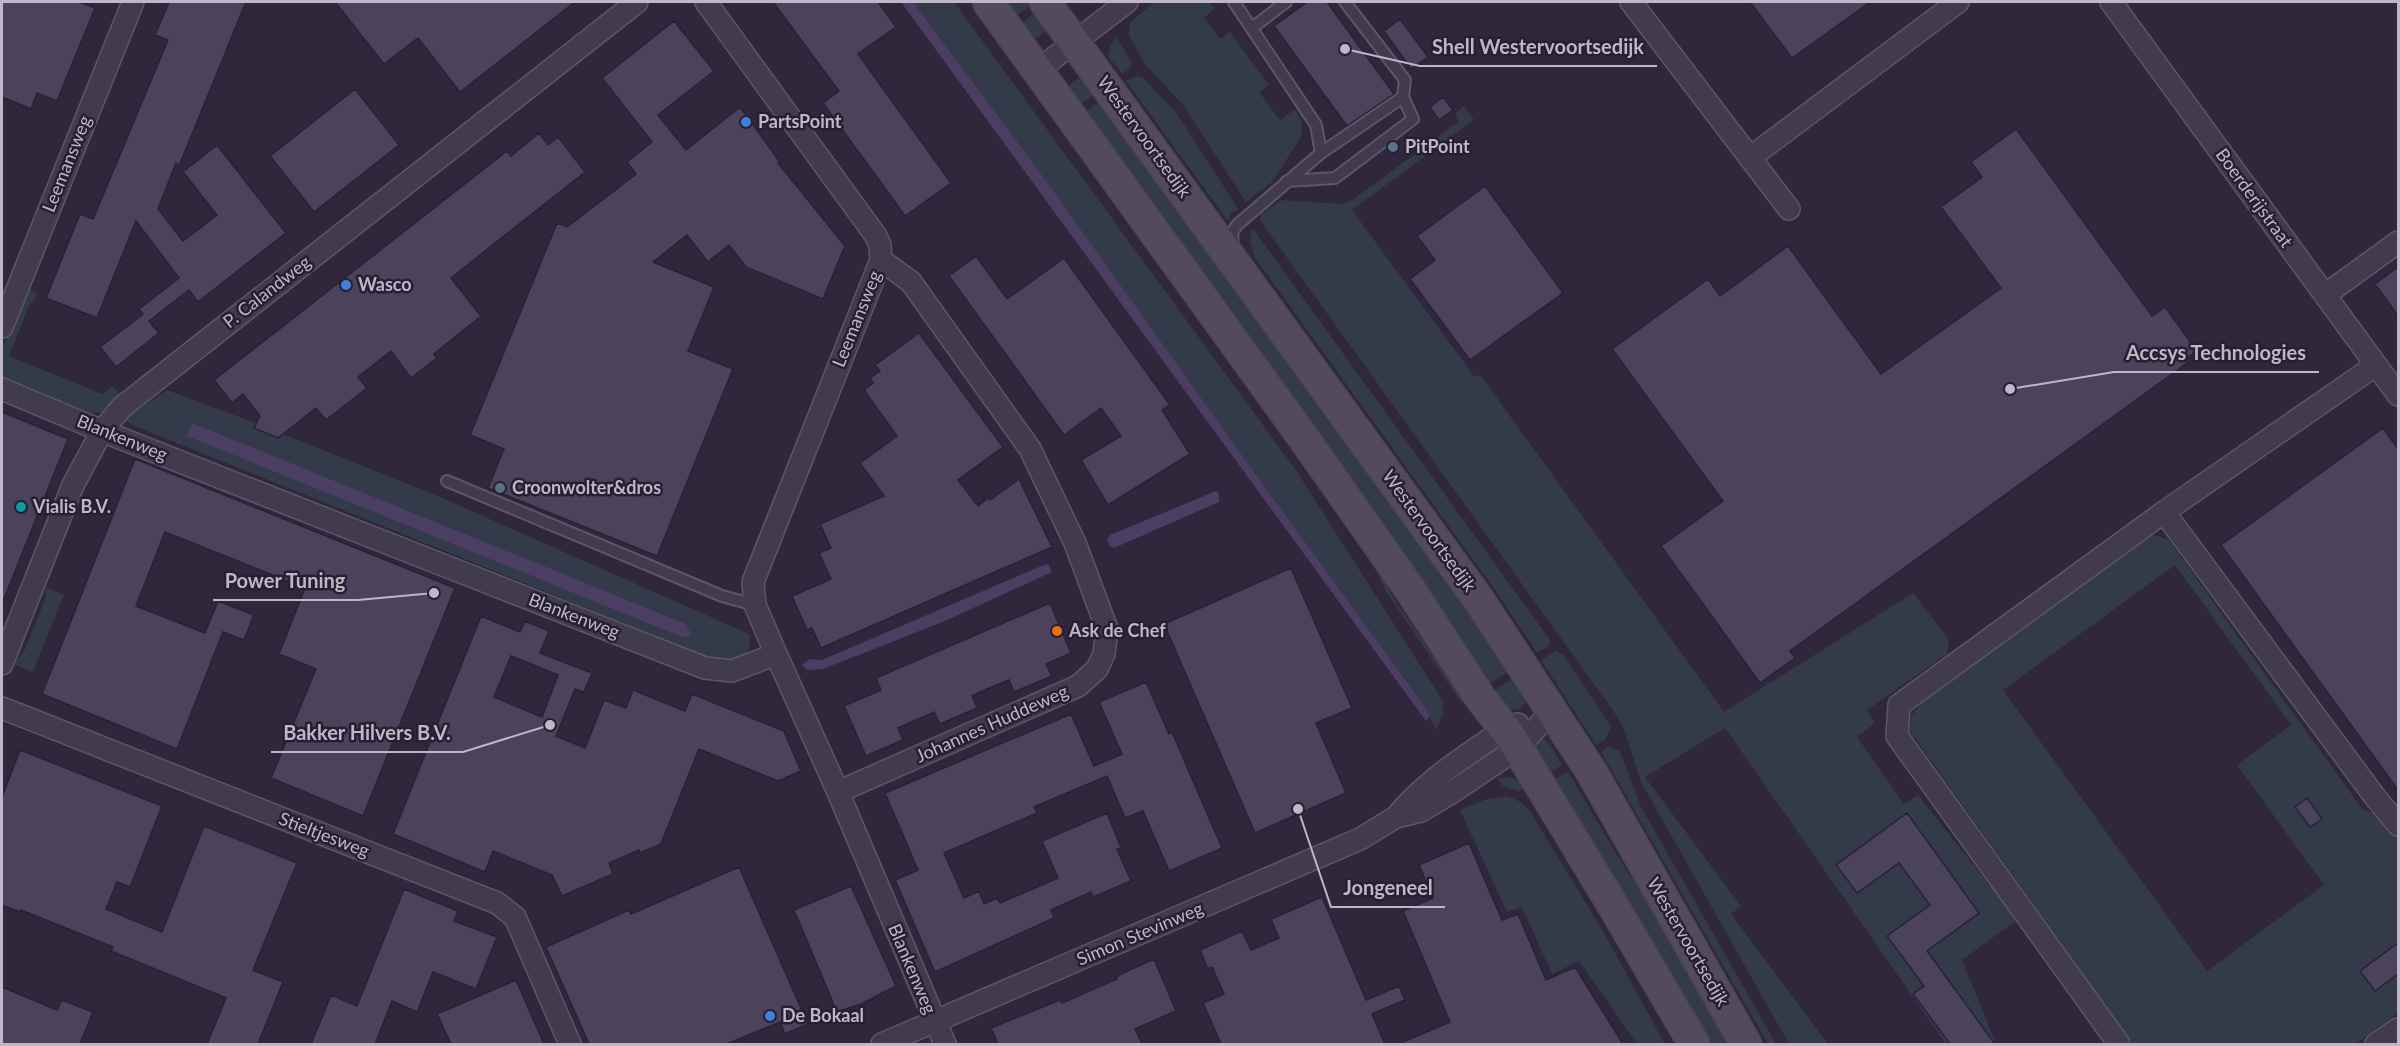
<svg xmlns="http://www.w3.org/2000/svg" width="2400" height="1046" viewBox="0 0 2400 1046" font-family="Lato,sans-serif">
<style>
.green{fill:#333a4a;fill-rule:evenodd}
.water{fill:#4c3d62}
.building{fill:#4b425b;stroke:#292235;stroke-width:1.5;fill-rule:evenodd}
.lines{fill:none;stroke-linecap:round;stroke-linejoin:round}
.lane-casing{stroke:#5d5668;stroke-width:14}
.street-casing{stroke:#5d5668;stroke-width:24}
.secondary-casing{stroke:#4c4456;stroke-width:33}
.lane{stroke:#423b4d;stroke-width:10}
.street{stroke:#423b4d;stroke-width:21}
.secondary{stroke:#534a60;stroke-width:30}
.shop-dot{fill:#3f7fe0;stroke:#272033;stroke-width:2}
.service-dot{fill:#5c6f8a;stroke:#272033;stroke-width:2}
.culture-dot{fill:#0f9aa8;stroke:#272033;stroke-width:2}
.food-dot{fill:#e8710a;stroke:#272033;stroke-width:2}
.labels{text-anchor:middle;stroke-width:5;stroke-linejoin:round;paint-order:stroke}
.poi-label{font-size:18px;font-weight:bold;fill:#bfb7c8;stroke:#272033;text-anchor:start}
.street-label{font-size:18px;fill:#bfb7c8;stroke:#272033}
.leader{fill:none;stroke:#bfb7c8;stroke-width:2}
.callout-dot{fill:#bfb7c8;stroke:#272033;stroke-width:2}
.callout-label{font-size:20px;text-anchor:middle;font-weight:bold;fill:#bfb7c8;stroke:#272033;stroke-width:5;stroke-linejoin:round;paint-order:stroke}
</style>
<rect width="100%" height="100%" fill="#30273d"/>
<path class="green" d="M913,2H954L1295,469L1443,701V713L1436,730L1425,707L1257,476L1042,175Z
M1000,2H1033L1034,3L1012,18Z
M1154,2H1209L1215,8L1204,18L1220,39L1230,32L1269,85L1259,92L1280,120L1295,109L1302,122L1301,137L1272,182L1246,202L1183,105L1144,63L1129,35L1130,23Z
M1040,9L1047,29L1040,36L1031,39L1018,26Z
M1117,37L1132,63L1130,68L1122,74L1108,56L1111,44Z
M997,39L1056,122L997,43Z
M1138,76L1142,77L1176,112L1238,209L1231,213L1230,219L1228,221L1126,81Z
M1085,77L1099,92L1076,107C1068,92 1064,81 1085,77Z
M1104,98L1513,669L1490,683L1400,552L1082,114Z
M1464,106L1474,120L1352,210L1474,376H1481L1724,712L1913,593L1946,636L1949,642L1947,654L1867,710L1875,723L1857,737L1904,804L1918,795L2017,920L1962,960L1996,1044H1946L1725,728L1645,777L1741,906L1731,914L1828,1044H1789L1641,782L1624,729L1614,712L1267,230L1260,219L1261,214L1282,200L1342,204L1351,201L1458,122L1455,113Z
M1062,128L1364,540L1392,596L1464,701H1460L1385,589L1367,552L1329,498L1061,131Z
M1252,230H1254L1550,640L1549,646L1537,653L1495,590L1255,258L1250,241Z
M28,289L37,293L35,300L30,304L9,356L102,394L113,386L122,398C115,403 107,412 99,413C82,415 26,388 7,380L2,376V349Z
M167,390L266,427L272,436L278,432L433,494L749,634C754,664 729,660 708,657L132,425L124,419Z
M2147,534L2168,539L2363,810L2382,815L2398,834V1013L2355,1044H2133L1910,731L1911,716L1922,703ZM2175,565L2291,725L2237,765L2324,885L2207,971L2003,690Z
M45,587L64,595L33,672L15,665L18,658L23,654L46,597Z
M1556,651L1563,654L1611,726L1605,740L1596,745L1541,660Z
M1517,675L1529,699L1520,709C1505,712 1502,701 1495,690Z
M1537,738H1543L1551,746L1562,765L1548,774L1534,753L1533,741Z
M1609,746L1620,751L1640,805L1776,1044H1768L1601,752Z
M1568,772L1628,873L1669,923L1735,1044H1704L1552,781Z
M1512,777L1528,786L1519,791L1503,786L1497,778Z
M1507,796L1521,802L1531,813L1603,931L1665,1044H1637L1579,961L1552,974L1522,907L1507,912L1460,810L1484,800Z"/>
<path class="water" d="M901,2H913L1042,175L1257,476L1425,707L1430,716L1426,721Z
M192,423L686,624L692,636L682,637L187,436Z
M1216,491L1219,493V502L1114,548L1110,546L1107,540L1110,535Z
M1046,564L1049,565L1052,572L945,621L823,669L807,670L802,665L809,659L822,660Z"/>
<path class="building" d="M2,2H80L95,8L57,101L37,93L31,109L2,97Z
M169,2H246L179,166L176,163L158,209L183,241L217,215L183,172L217,145L286,233L198,302L189,290L149,321L159,333L116,367L100,347L143,314L139,309L179,278L136,221L97,318L46,298L80,214L93,219L168,40L155,35Z
M335,2H575L460,92L418,38L384,64Z
M773,2H878L896,27L858,54L951,183L905,216L823,103L839,91Z
M1307,2H1327L1394,94L1347,126L1274,26Z
M1750,2H1870L1792,58Z
M1400,19L1428,57L1411,69L1384,31Z
M674,21L714,71L658,115L686,150L740,107L780,162L778,163L845,246L823,299L746,267L729,245L708,262L687,235L653,262L714,287L688,351L733,369L657,556L488,488L504,449L470,435L557,223L567,227L636,174L627,162L652,142L602,78Z
M355,89L399,145L314,212L270,156Z
M1443,97L1453,110L1439,120L1430,107Z
M2016,129L2152,316L2165,307L2197,351L2184,360L2187,363L1790,651L1795,658L1760,683L1661,546L1723,501L1612,349L1708,279L1720,296L1788,246L1881,374L2001,288L1941,207L1982,177L1971,162Z
M539,133L548,145L558,137L585,172L451,278L481,316L434,354L437,358L411,378L391,351L358,377L367,388L326,420L316,408L278,438L254,428L260,416L243,394L232,403L214,380L507,151L511,156Z
M1485,186L1563,293L1470,360L1410,279L1435,260L1417,236Z
M976,256L1007,299L1064,258L1170,405L1162,410L1190,454L1108,505L1081,460L1121,436L1101,408L1064,435L949,276Z
M2398,267V316L2375,284Z
M919,333L1003,447L958,480L978,506L988,498L990,500L1019,479L1052,547L821,648L812,628L807,630L792,596L831,579L819,553L831,548L820,524L884,496L860,463L897,436L864,390L873,383L870,378L880,371L875,365Z
M2,412L68,439L2,604Z
M2383,428L2398,449V790L2221,545Z
M135,459L455,588L363,816L271,778L316,669L279,654L305,588L165,532L136,606L205,633L218,601L254,615L244,640L223,632L177,749L42,694Z
M1291,568L1352,708L1316,723L1346,793L1255,833L1164,624Z
M1050,603L1071,653L1046,664L1052,676L1014,692L1009,680L987,689L972,696L977,708L940,724L934,712L898,728L903,740L866,756L844,706L881,690L876,678Z
M481,616L520,632L525,621L549,631L540,653L592,673L584,692L575,689L556,736L585,748L604,700L626,708L633,690L685,711L692,694L784,731L801,771L778,781L699,749L661,844L640,853L639,850L609,863L613,874L562,896L552,875L493,851L485,872L393,834ZM511,656L558,675L542,717L494,697Z
M1146,682L1169,734L1172,732L1222,848L1169,871L1143,811L1125,818L1107,776L1034,807L1037,813L944,853L964,898L979,891L984,904L997,898L1000,903L1058,878L1042,841L1107,813L1121,848L1117,849L1131,881L1093,897L1091,892L1051,910L1054,918L935,972L895,880L918,870L885,793L1071,714L1094,766L1122,754L1099,702Z
M20,750L162,806L130,887L117,882L106,909L162,932L204,826L297,863L253,970L283,982L258,1044H207L226,998L111,951L113,947L21,910L20,912L2,905V797Z
M2307,798L2322,819L2310,827L2295,807Z
M1907,813L1979,913L1927,951L1995,1044H1950L1913,994L1924,986L1887,936L1930,905L1899,863L1857,893L1836,865Z
M1469,843L1502,920L1518,914L1546,980L1575,967L1623,1044H1398L1450,1022L1403,911L1433,898L1419,865Z
M739,867L808,1024L785,1034L780,1022L727,1044H589L546,947L629,910L631,914Z
M851,886L896,986L863,1003L837,1012L794,910Z
M404,889L458,911L454,921L497,937L476,989L433,972L417,1012L392,1001L375,1044H311L331,995L357,1006Z
M1322,897L1366,1000L1399,986L1405,1000L1372,1014L1385,1044H1221L1203,1003L1224,994L1212,967L1208,969L1200,950L1242,931L1251,950L1279,938L1271,919Z
M2398,943V974L2375,991L2360,971Z
M1154,959L1176,1011L1135,1029L1142,1044H998L991,1028L1060,1000L1062,1003L1117,979L1116,977L1123,973Z
M516,980L544,1044H451L437,1014Z
M2,987L57,1010L62,1000L93,1012L80,1044H2Z"/>
<g class="lines">
<defs>
<path id="lane" d="M1234,2L1316,125L1321,153
M1252,28L1286,2
M1287,181L1335,178L1413,119L1403,97
M1233,248L1232,233L1237,225L1321,153L1403,97L1405,80L1345,2
M447,481L722,596L755,605"/>
<path id="street" d="M706,2L876,236L880,245L881,260L753,582L755,605L776,654L838,792L945,1044
M1631,2L1789,209
M2111,2L2398,395
M1038,70L1127,2
M1751,157L1958,2
M2325,295L2398,242
M2,327L133,2
M2,389L102,431L705,668L732,671L776,654
M2164,512L2375,797L2398,825
M2,664L73,485L102,431L122,407L637,2
M2,708L497,903L515,917L570,1044
M838,792L1078,686L1097,669L1104,654L1107,629L1075,543L1030,449L911,282L881,260
M1396,817C1426,780 1466,756 1505,729L1518,724
M882,1044L1360,839L1396,817L1421,811L1451,793L1518,748L1552,711
M2119,1044L1897,736L1899,705L2164,512L2376,365
M2376,1044L2398,1029"/>
<path id="secondary" d="M988,2L1302,436L1411,591L1479,696L1511,737L1615,909L1694,1044
M1045,2L1479,600L1591,771L1746,1044"/>
</defs>
<use href="#lane" class="lane-casing"/>
<use href="#street" class="street-casing"/>
<use href="#secondary" class="secondary-casing"/>
<use href="#lane" class="lane"/>
<use href="#street" class="street"/>
<use href="#secondary" class="secondary"/>
</g>
<g class="shop-dot">
<circle cx="746" cy="122" r="6"/>
<circle cx="346" cy="285" r="6"/>
<circle cx="770" cy="1016" r="6"/>
</g>
<g class="service-dot">
<circle cx="1393" cy="147" r="6"/>
<circle cx="500" cy="488" r="6"/>
</g>
<circle class="culture-dot" cx="21" cy="507" r="6"/>
<circle class="food-dot" cx="1057" cy="631" r="6"/>
<g class="labels">
<g class="poi-label">
<text x="758" y="128">PartsPoint</text>
<text x="1405" y="153">PitPoint</text>
<text x="358" y="291">Wasco</text>
<text x="512" y="494">Croonwolter&amp;dros</text>
<text x="33" y="513">Vialis B.V.</text>
<text x="1069" y="637">Ask de Chef</text>
<text x="782" y="1022">De Bokaal</text>
</g>
<g class="street-label">
<text transform="translate(1144 137) rotate(54)" y="6">Westervoortsedijk</text>
<text transform="translate(67 164) rotate(-68)" y="6">Leemansweg</text>
<text transform="translate(2254 198) rotate(54)" y="6">Boerderijstraat</text>
<text transform="translate(267 292) rotate(-38)" y="6">P. Calandweg</text>
<text transform="translate(857 319) rotate(-68)" y="6">Leemansweg</text>
<text transform="translate(122 438) rotate(22)" y="6">Blankenweg</text>
<text transform="translate(1429 531) rotate(54)" y="6">Westervoortsedijk</text>
<text transform="translate(574 616) rotate(21)" y="6">Blankenweg</text>
<text transform="translate(992 724) rotate(-24)" y="6">Johannes Huddeweg</text>
<text transform="translate(324 835) rotate(21)" y="6">Stieltjesweg</text>
<text transform="translate(1140 934) rotate(-23)" y="6">Simon Stevinweg</text>
<text transform="translate(1688 942) rotate(60)" y="6">Westervoortsedijk</text>
<text transform="translate(912 969) rotate(67)" y="6">Blankenweg</text>
</g>
</g>
<path class="leader" d="M1345 49L1420 66H1657M2010 389L2114 372H2319M434 593L358 600H213M550 725L463 752H271M1298 809L1331 907H1445"/>
<g class="callout-dot">
<circle cx="1345" cy="49" r="6"/>
<circle cx="2010" cy="389" r="6"/>
<circle cx="434" cy="593" r="6"/>
<circle cx="550" cy="725" r="6"/>
<circle cx="1298" cy="809" r="6"/>
</g>
<g class="callout-label">
<text x="1538" y="54">Shell Westervoortsedijk</text>
<text x="2216" y="360">Accsys Technologies</text>
<text x="285" y="588">Power Tuning</text>
<text x="367" y="740">Bakker Hilvers B.V.</text>
<text x="1388" y="895">Jongeneel</text>
</g>
<rect width="2400" height="1046" fill="none" stroke="#bfb7c8" stroke-width="6"/>
</svg>
